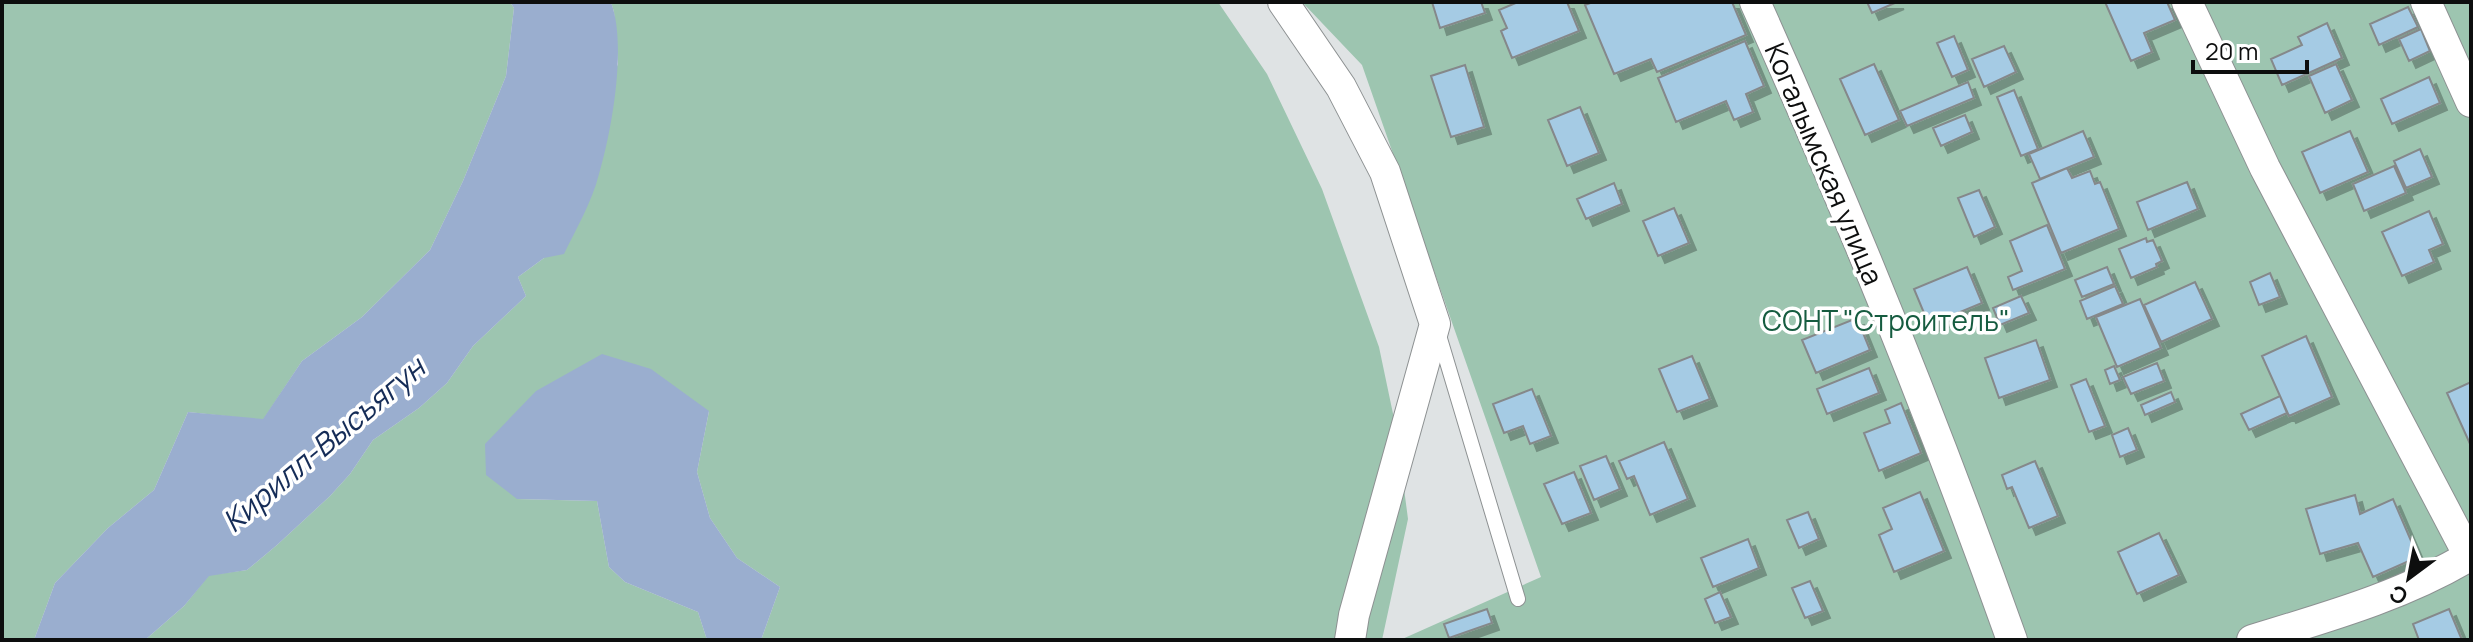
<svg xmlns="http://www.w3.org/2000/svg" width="2473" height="642" viewBox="0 0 2473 642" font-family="Manrope,sans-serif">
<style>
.green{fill:#9dc5b0}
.water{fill:#9aaecf}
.building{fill:#a5cbe4;stroke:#85888a;stroke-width:2;filter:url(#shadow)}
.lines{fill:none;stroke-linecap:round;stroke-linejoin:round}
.lane-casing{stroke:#8d9192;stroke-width:16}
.street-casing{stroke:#8d9192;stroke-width:32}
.lane{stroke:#fff;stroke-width:14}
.street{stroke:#fff;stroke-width:30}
.labels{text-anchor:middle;stroke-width:7;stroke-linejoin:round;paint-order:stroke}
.street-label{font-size:28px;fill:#0d0e0e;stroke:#fff}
.park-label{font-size:28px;fill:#165c40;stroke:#fff}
.water-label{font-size:30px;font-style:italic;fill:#152c57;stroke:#fff}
</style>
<defs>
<filter id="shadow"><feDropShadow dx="7" dy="7" stdDeviation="0" flood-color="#0004"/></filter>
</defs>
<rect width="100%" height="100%" fill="#dfe3e4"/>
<path class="green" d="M2,2H510L514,8L506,76L463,181L430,250L362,317L302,361L263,420L188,412L154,490L108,528L55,583L34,640H2Z
M611,2H1218L1267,74L1322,189L1379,347L1396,428L1408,519L1382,640H761L780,587L737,558L710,518L697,472L709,411L517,499L597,501L609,567L625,582L698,612L707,640H145L184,606L209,575L247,570L277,545L330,496L350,474L373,440L419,408L447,383L473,346L526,296L518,277L544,258L618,64L614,12Z
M1302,2H2471V640H1400L1541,577L1362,65Z"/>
<path class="water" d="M510,2H611C627,45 612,130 599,174C592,202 576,229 564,254L544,258L518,277L526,296L473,346L447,383L419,408L373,440L350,474L330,496L277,545L247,570L209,576L184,606L145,640H34L55,583L108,528L154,490L188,412L263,419L302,361L362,317L430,250L463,181L506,76L514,8Z
M602,354L651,369L709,411L697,472L710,518L737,558L780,587L761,640H707L698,612L625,582L609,567L597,501L517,499L486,475L485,444L536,391Z"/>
<path class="building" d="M1432,2H1481L1485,13L1440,28Z
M1518,2H1567L1579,31L1512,58L1501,31L1507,28L1499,10Z
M1593,2H1732L1746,35L1657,72L1651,59L1614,74L1585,5Z
M1867,2H1897L1872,13Z
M2105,2H2167L2175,20L2144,33L2152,52L2131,61Z
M2408,7L2418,27L2379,45L2370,24Z
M2327,23L2342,58L2282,85L2271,59L2302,45L2298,37Z
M2421,29L2430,51L2409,61L2399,39Z
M1954,36L1968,70L1952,77L1937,43Z
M1745,41L1764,86L1746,94L1753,112L1734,120L1726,101L1676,122L1658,78Z
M2004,46L2016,72L1984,87L1972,59Z
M1874,64L1899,120L1865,135L1840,79Z
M2336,64L2352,100L2325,113L2309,76Z
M1465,65L1484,127L1451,137L1431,76Z
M2429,77L2440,103L2392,124L2381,99Z
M1968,82L1974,98L1907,126L1900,111Z
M2014,90L2038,149L2021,156L1997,97Z
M1580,107L1599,153L1567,166L1548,120Z
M1965,115L1972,132L1941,146L1933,128Z
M2083,131L2094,157L2040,179L2029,154Z
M2350,131L2368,172L2320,193L2302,152Z
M2420,149L2432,177L2406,188L2394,161Z
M2394,166L2406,193L2364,211L2353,184Z
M2067,168L2072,178L2090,171L2095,184L2100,182L2119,229L2061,253L2032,183Z
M2187,182L2198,209L2148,230L2137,202Z
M1614,183L1622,204L1586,219L1577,199Z
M1979,190L1995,227L1974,237L1958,198Z
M1674,208L1689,243L1658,256L1643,221Z
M2429,211L2443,244L2429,250L2434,262L2402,276L2382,232Z
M2047,225L2065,269L2013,290L2008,277L2022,271L2010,241Z
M2146,238L2147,242L2153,240L2162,261L2156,264L2157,267L2131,278L2119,249Z
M1967,267L1982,303L1929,325L1914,289Z
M2107,267L2114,284L2082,297L2075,280Z
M2270,273L2280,297L2259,305L2250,282Z
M2195,282L2212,319L2161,342L2144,305Z
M2115,286L2123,304L2087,319L2080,301Z
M2021,296L2029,313L2000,325L1993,308Z
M2140,299L2161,348L2117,367L2096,317Z
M1857,318L1870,350L1816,373L1802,340Z
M2306,336L2332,397L2289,416L2262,356Z
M2036,340L2050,380L1999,398L1985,358Z
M1692,356L1710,399L1677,412L1659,369Z
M2157,363L2164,381L2131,394L2123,377Z
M2114,366L2120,380L2110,384L2105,370Z
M1869,368L1879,393L1827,414L1817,389Z
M2086,379L2105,426L2089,432L2071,385Z
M2471,382V446L2447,393Z
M1532,389L1551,436L1530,444L1523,426L1504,433L1493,404Z
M2171,392L2175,402L2145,415L2141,405Z
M2280,396L2287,413L2249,430L2241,414Z
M1901,403L1921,453L1879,471L1864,433L1890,423L1885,410Z
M2128,428L2137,450L2120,457L2112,435Z
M1664,442L1688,499L1650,515L1634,476L1627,479L1619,461Z
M1606,456L1620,489L1594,500L1580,466Z
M2035,461L2058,516L2029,528L2012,487L2007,489L2002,475Z
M1574,472L1591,513L1562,524L1544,484Z
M1920,492L1944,551L1894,572L1879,535L1892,529L1883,508Z
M2355,495L2360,514L2393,499L2418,557L2373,577L2358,543L2320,554L2306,509Z
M1808,512L1819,539L1799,548L1787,520Z
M2159,533L2179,575L2137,594L2118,552Z
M1748,539L1759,568L1713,587L1701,558Z
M1810,581L1823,611L1805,618L1792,588Z
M1720,592L1731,617L1715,623L1705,599Z
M1487,609L1492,623L1449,638L1444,624Z
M2449,609L2462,640H2419L2413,624Z"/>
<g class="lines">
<defs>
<path id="lane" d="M1438,332L1518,599"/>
<path id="street" d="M1283,2L1341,87L1385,172L1435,324L1354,615L1350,640
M1755,2C1849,211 1935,424 2012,640
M2187,2L2265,168L2469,556
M2426,2L2471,102
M2252,640C2327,617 2403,596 2471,555"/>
</defs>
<use href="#lane" class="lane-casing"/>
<use href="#street" class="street-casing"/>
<use href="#lane" class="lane"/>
<use href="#street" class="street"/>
</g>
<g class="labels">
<g class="street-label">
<text transform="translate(1824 164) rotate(67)" y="10">Когалымская улица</text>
</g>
<g class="park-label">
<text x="1886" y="331">СОНТ "Строитель"</text>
</g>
<g class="water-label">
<text transform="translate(324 445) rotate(-40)" y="10">Кирилл-Высъягун</text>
</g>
</g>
<rect width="2473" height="642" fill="none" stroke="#0d0e0e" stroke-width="8"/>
<g transform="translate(2409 578) rotate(212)" stroke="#ffffff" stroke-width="6" paint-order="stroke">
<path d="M0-6L14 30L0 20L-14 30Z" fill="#0d0e0e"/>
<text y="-12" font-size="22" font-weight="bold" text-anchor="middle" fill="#0d0e0e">С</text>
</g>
<path d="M2193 60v12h114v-12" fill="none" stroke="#0d0e0e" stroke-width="4"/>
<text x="2205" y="60" font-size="24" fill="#0d0e0e" stroke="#ffffff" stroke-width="6" paint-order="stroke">20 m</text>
</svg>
